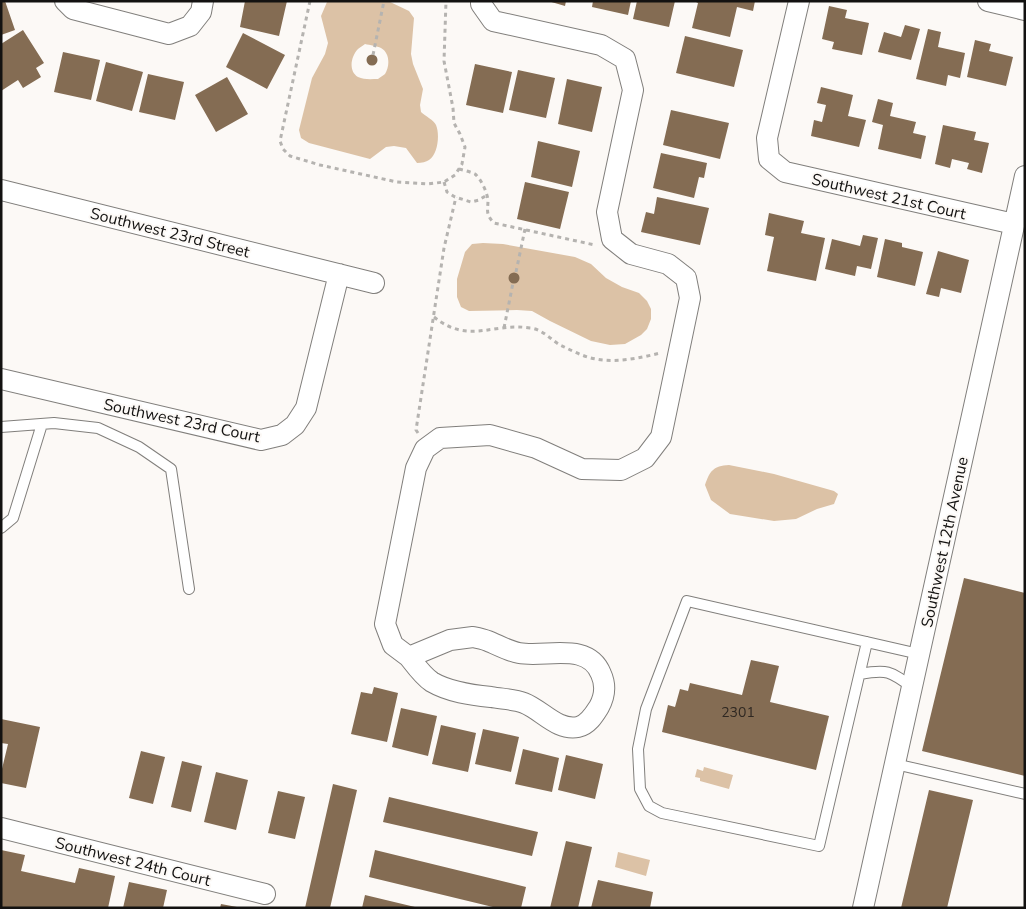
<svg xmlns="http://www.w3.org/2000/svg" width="1026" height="909" viewBox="0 0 1026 909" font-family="'Nunito Sans',sans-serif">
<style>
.water{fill:#dcc2a6;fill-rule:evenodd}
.building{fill:#846c53}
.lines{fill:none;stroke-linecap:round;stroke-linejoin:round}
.service-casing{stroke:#817f7c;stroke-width:12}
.minor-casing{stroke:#817f7c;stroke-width:22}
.path{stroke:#b5b3b0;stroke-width:3;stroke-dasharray:4 4;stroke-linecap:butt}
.service{stroke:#fff;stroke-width:10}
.minor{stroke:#fff;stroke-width:20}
.labels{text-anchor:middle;stroke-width:4;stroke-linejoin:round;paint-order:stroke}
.number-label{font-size:14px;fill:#2f2822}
.street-label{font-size:16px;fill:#131211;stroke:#fcf9f6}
</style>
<rect width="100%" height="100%" fill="#fcf9f6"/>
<path class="water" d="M388,1L409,11L414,18L411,54L413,64L423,89L420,105L421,112C425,116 434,120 436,125C440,134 438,154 429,160C426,162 422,163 417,163L406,148L394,146L386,147L370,159L309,143L301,138L299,130L312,78L325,54L328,43L321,16L327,2ZM365,44C370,45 377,46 381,48C390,53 390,66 385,74C383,76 380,77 378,79C372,79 364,80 358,77C348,71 351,56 358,49C360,47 363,46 365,44Z
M483,243L503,244L536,250L575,257L591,264L606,278L622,287L639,293L647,301L651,309V319L647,329L641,335L625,344L610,345L591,341L550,321L532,311L517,310L469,311L461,307L457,297V279L465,252L472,244Z
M729,465L774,474L834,491L838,494L834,504L817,509L796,519L774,521L730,514L711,500L705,485C710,471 713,466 729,465Z
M704,767L733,775L729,789L700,781V778L695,777L697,769L703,771Z
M618,852L650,860L646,876L615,867Z"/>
<path class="building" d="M1,1H5L15,30L1,35Z
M245,1H287L279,36L240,27Z
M548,1H566L565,6Z
M593,1H631L628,15L592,7Z
M637,1H675L669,27L633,19Z
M694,1H755L753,11L737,7L730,37L692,28L698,3Z
M829,6L847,10L845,18L869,23L862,55L832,49L834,42L822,39Z
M905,25L920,29L911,60L878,52L884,32L901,37Z
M928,29L941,32L938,47L965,53L960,78L948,75L946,86L916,79Z
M23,30L44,63L36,68L41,77L23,88L18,80L1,91V44Z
M243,33L285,55L267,89L226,67Z
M685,36L743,50L734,87L676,73Z
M975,40L991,44L989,51L1013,57L1006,86L967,77Z
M63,52L100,60L91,100L54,92Z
M366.5 60a5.5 5.5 0 1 1 11 0a5.5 5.5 0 1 1-11 0Z
M106,62L143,72L132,111L96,101Z
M475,64L512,72L503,113L466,105Z
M518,70L555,78L546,118L509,110Z
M148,74L184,82L175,120L139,112Z
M227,77L248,114L216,132L195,95Z
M567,79L602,87L592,132L558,124Z
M821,87L853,95L848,116L866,120L859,147L811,136L814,120L822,122L826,105L817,103Z
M878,99L893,103L890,116L916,122L913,133L926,136L921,159L878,149L883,125L872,122Z
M671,110L729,123L720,159L663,145Z
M943,125L976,132L974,140L989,143L982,173L967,169L969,163L952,159L950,168L935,164Z
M538,141L580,151L572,187L531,177Z
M661,153L707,163L704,178L699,177L694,198L653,188Z
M525,182L569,192L560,229L517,219Z
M657,197L709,208L700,245L641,232L646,212L654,214Z
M769,213L804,221L801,233L825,238L816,281L767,271L774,237L765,235Z
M863,235L878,238L871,269L857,266L855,276L825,269L832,239L860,246Z
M885,239L902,243V247L923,252L915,286L877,277Z
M938,251L969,260L961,293L941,288L939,297L926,294Z
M508.5 278a5.5 5.5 0 1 1 11 0a5.5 5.5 0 1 1-11 0Z
M964,578L1025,593V776L922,751Z
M751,660L779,666L770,702L829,716L816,770L662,732L668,705L675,707L680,689L688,691L690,683L742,695Z
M374,687L398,693L387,742L351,734L361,692L372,694Z
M401,708L437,716L428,756L392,747Z
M1,719L40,727L26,788L1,783V773L8,744L1,743Z
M441,725L476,733L468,772L432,764Z
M483,729L519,737L511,772L475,764Z
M523,749L559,758L552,792L515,784Z
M141,751L165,757L153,804L129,798Z
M566,755L603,764L595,799L558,790Z
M182,761L202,766L191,812L171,807Z
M216,772L248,780L236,830L204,822Z
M333,784L357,790L330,908H305Z
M929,790L973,800L947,908H901Z
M278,791L305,797L295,839L268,833Z
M389,797L538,832L532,856L383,822Z
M566,841L592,847L578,908H550Z
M1,850L25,855L21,871L75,883L79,868L115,876L108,908H1Z
M375,850L526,887L521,908H497L369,877Z
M598,880L653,892L650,908H591Z
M129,882L167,890L163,908H123Z
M365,895L415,907V908H362Z
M221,904L237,907L236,908H220Z"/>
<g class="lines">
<defs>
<path id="service" d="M1,427L54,423L98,428L139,447L171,469L189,589
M1,528L13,518L42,424
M867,642L819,846L662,813L649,806L640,789L638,749L646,709L687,601L919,654
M860,674C887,669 890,671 912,687
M895,764L1025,794"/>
<path id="minor" d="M65,1L73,9L169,34L190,26L201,12L203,1
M799,1L767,138L769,159L785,172L1014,224
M988,1L1025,10
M1,190L374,283
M1,379L261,440L282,435L295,425L306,408L339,274
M473,637C478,638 483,639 488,641C498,645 508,651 519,653C546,658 588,641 601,674C606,685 605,696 599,707C594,715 588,725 578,727C557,731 542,710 524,703C514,699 502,699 491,697C471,695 449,692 432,682C423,676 416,666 409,657L450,640Z
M409,657L393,645L385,624L416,468L425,449L440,438L490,435L536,448L582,469L621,470L645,458L661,437L690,298L686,278L668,264L631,254L612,239L607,212L633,90L625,59L601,45L493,21L481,4V1
M1,828L265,894
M863,908L1025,176"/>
</defs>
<use href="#service" class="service-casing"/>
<use href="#minor" class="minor-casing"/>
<path class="path" d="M310,1L280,141L283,149L290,156L320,165L397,182L428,184L444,182L455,175L462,164L465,147L460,134L454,123L453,108L444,61L446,1
M373,55L384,1
M459,169C463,170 471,172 475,174C481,179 487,192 488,200C488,210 485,214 494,223L595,245
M444,182L447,192L455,197L471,202L479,200L487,195
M516,272L525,229
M434,317C469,345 493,322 530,328C542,329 550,339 560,345C571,350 583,357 596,359C617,363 640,358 660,353
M504,328L513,283
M418,433L416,430L444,248L456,197"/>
<use href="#service" class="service"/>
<use href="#minor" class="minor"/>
</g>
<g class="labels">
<g class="number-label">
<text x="738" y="717">2301</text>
</g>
<g class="street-label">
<text transform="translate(889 196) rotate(13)" y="6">Southwest 21st Court</text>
<text transform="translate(170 232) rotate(14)" y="6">Southwest 23rd Street</text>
<text transform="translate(182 420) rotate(12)" y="6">Southwest 23rd Court</text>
<text transform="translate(944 542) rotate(-78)" y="6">Southwest 12th Avenue</text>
<text transform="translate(133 861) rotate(14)" y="6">Southwest 24th Court</text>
</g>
</g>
<rect width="1026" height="909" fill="none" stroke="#131211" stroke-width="5"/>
</svg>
